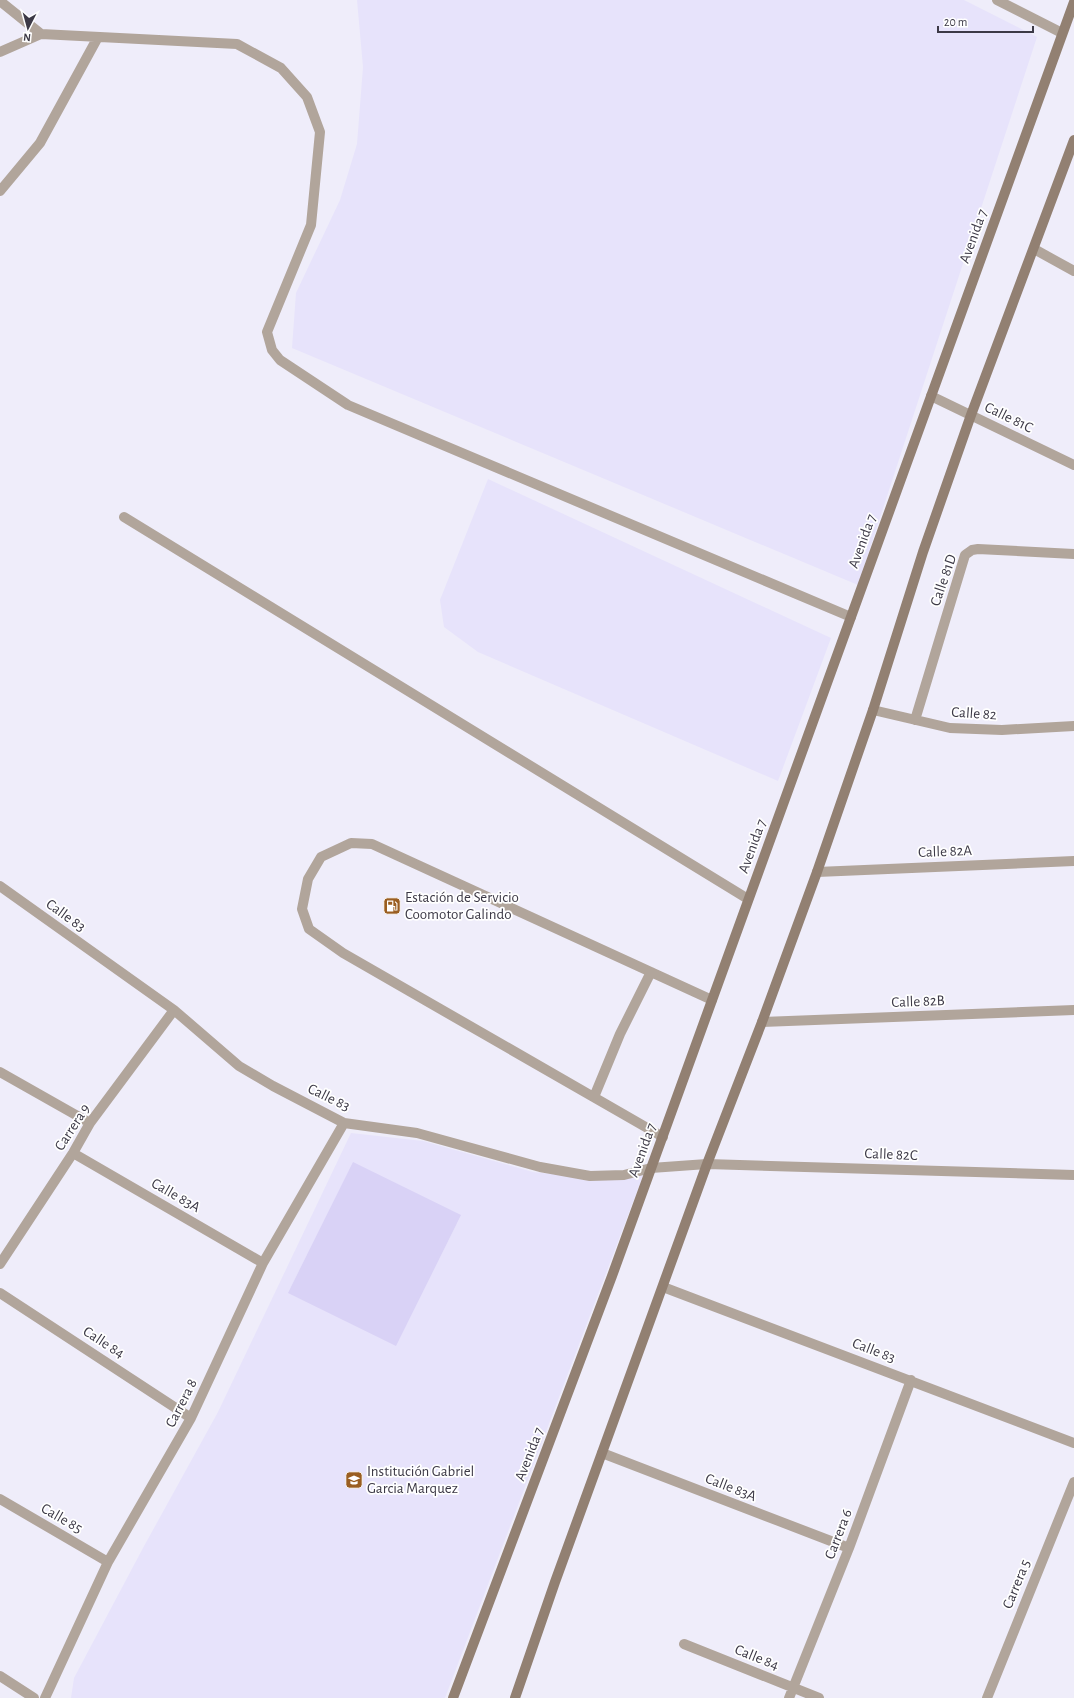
<svg xmlns="http://www.w3.org/2000/svg" width="1074" height="1698" viewBox="0 0 1074 1698" font-family="'Alegreya Sans',sans-serif">
<style>
.built{fill:#e7e3fb}
.building{fill:#d9d2f6}
.lines{fill:none;stroke-linecap:round;stroke-linejoin:round}
.service{stroke:#b1a59b;stroke-width:10}
.minor{stroke:#b1a59b;stroke-width:10}
.secondary{stroke:#928072;stroke-width:10}
.labels{text-anchor:middle;stroke-width:3.5;stroke-linejoin:round;paint-order:stroke}
.street-label{font-size:15px;fill:#3c3946;stroke:#fff}
.poi-label{font-size:15px;fill:#3c3946;stroke:#fff;text-anchor:start}
</style>
<rect width="100%" height="100%" fill="#efedfa"/>
<path class="built" d="M357,0H964L1037,37L858,585L292,348L296,293L340,200L357,144L363,67Z
M488,479L831,638L778,781L478,652L444,627L440,600Z
M351,1133L423,1141L533,1172L593,1178L644,1173L445,1698H71L74,1678L143,1548L218,1412Z"/>
<path class="building" d="M353,1162L461,1215L396,1346L288,1293Z"/>
<g class="lines">
<path class="service" d="M997,0L1062,33
M124,517L748,899
M594,1097L620,1034L651,972
M663,1137L343,953L309,929L302,909L308,879L321,857L351,843L372,844L712,1000"/>
<path class="minor" d="M0,1L41,34
M0,52L41,34L237,44L281,68L307,97L320,132L311,225L267,332L272,350L280,360L348,405L851,617
M0,191L40,143L98,37
M1034,249L1074,271
M931,396L1074,465
M873,710L950,728L1002,730L1074,726
M915,720L965,555L972,550L978,549L1074,554
M817,872L1074,861
M0,886L174,1010L239,1066L273,1086L344,1123L417,1133L540,1167L590,1176L624,1175L651,1168L707,1164L1074,1175
M762,1022L1074,1010
M0,1072L90,1123
M73,1153L263,1263
M0,1264L73,1153L90,1123L174,1010
M663,1287L1074,1443
M0,1293L191,1418
M602,1453L849,1548
M0,1499L108,1562
M684,1644L819,1698
M0,1676L34,1698
M45,1698L108,1562L191,1418L263,1263L344,1123
M789,1698L849,1548L911,1380
M987,1698L1074,1482"/>
<path class="secondary" d="M453,1698L612,1276L1074,2
M515,1698L555,1582L707,1164L762,1022L817,872L873,710L923,552L971,415L1074,140"/>
</g>
<defs>
<symbol id="fuel-square" viewBox="-11 -11 22 22"><rect x="-9" y="-9" width="18" height="18" rx="4" fill="#9a5e21" stroke="#fff"/><path d="M-5.5-6h7V0h2V4h1.3V-2.5L3-4.5l.8-.8L6-3V5H2.5V1h-1V6h-7ZM-4.2-4.7v3.2H.2V-4.7Z" fill="#fff"/></symbol>
<symbol id="university-square" viewBox="-11 -11 22 22"><rect x="-9" y="-9" width="18" height="18" rx="4" fill="#9a5e21" stroke="#fff"/><path d="M0-5L7-2L0 1L-7-2ZM-4 1L0 2.5L4 1V4Q0 6-4 4Z" fill="#fff"/></symbol>
</defs>
<g fill-rule="evenodd">
<use href="#fuel-square" x="382" y="896" width="20" height="20"/>
<use href="#university-square" x="344" y="1470" width="20" height="20"/>
</g>
<g class="labels">
<g class="street-label">
<text transform="translate(973 236) rotate(-70)" y="5">Avenida 7</text>
<text transform="translate(1009 417) rotate(26)" y="5">Calle 81C</text>
<text transform="translate(862 541) rotate(-70)" y="5">Avenida 7</text>
<text transform="translate(943 580) rotate(-71)" y="5">Calle 81D</text>
<text transform="translate(974 713) rotate(4)" y="5">Calle 82</text>
<text transform="translate(752 846) rotate(-70)" y="5">Avenida 7</text>
<text transform="translate(945 851) rotate(-2)" y="5">Calle 82A</text>
<text transform="translate(66 915) rotate(36)" y="5">Calle 83</text>
<text transform="translate(918 1001) rotate(-2)" y="5">Calle 82B</text>
<text transform="translate(329 1097) rotate(26)" y="5">Calle 83</text>
<text transform="translate(72 1127) rotate(-57)" y="5">Carrera 9</text>
<text transform="translate(642 1150) rotate(-70)" y="5">Avenida 7</text>
<text transform="translate(891 1154) rotate(2)" y="5">Calle 82C</text>
<text transform="translate(176 1195) rotate(30)" y="5">Calle 83A</text>
<text transform="translate(104 1342) rotate(33)" y="5">Calle 84</text>
<text transform="translate(874 1350) rotate(21)" y="5">Calle 83</text>
<text transform="translate(181 1403) rotate(-63)" y="5">Carrera 8</text>
<text transform="translate(529 1454) rotate(-69)" y="5">Avenida 7</text>
<text transform="translate(731 1487) rotate(21)" y="5">Calle 83A</text>
<text transform="translate(62 1518) rotate(30)" y="5">Calle 85</text>
<text transform="translate(838 1534) rotate(-69)" y="5">Carrera 6</text>
<text transform="translate(1016 1584) rotate(-68)" y="5">Carrera 5</text>
<text transform="translate(757 1657) rotate(22)" y="5">Calle 84</text>
</g>
<g class="poi-label">
<text x="405" y="902">Estación de Servicio<tspan x="405" dy="17">Coomotor Galindo</tspan></text>
<text x="367" y="1476">Institución Gabriel<tspan x="367" dy="17">Garcia Marquez</tspan></text>
</g>
</g>
<g transform="translate(28 28) rotate(186)" stroke="#ffffff" stroke-width="3" paint-order="stroke">
<path d="M0-3L7 15L0 10L-7 15Z" fill="#3c3946"/>
<text y="-6" font-size="11" font-weight="bold" text-anchor="middle" fill="#3c3946">N</text>
</g>
<path d="M938 26v6h95v-6" fill="none" stroke="#3c3946" stroke-width="2"/>
<text x="944" y="26" font-size="12" fill="#3c3946" stroke="#ffffff" stroke-width="3" paint-order="stroke">20 m</text>
</svg>
